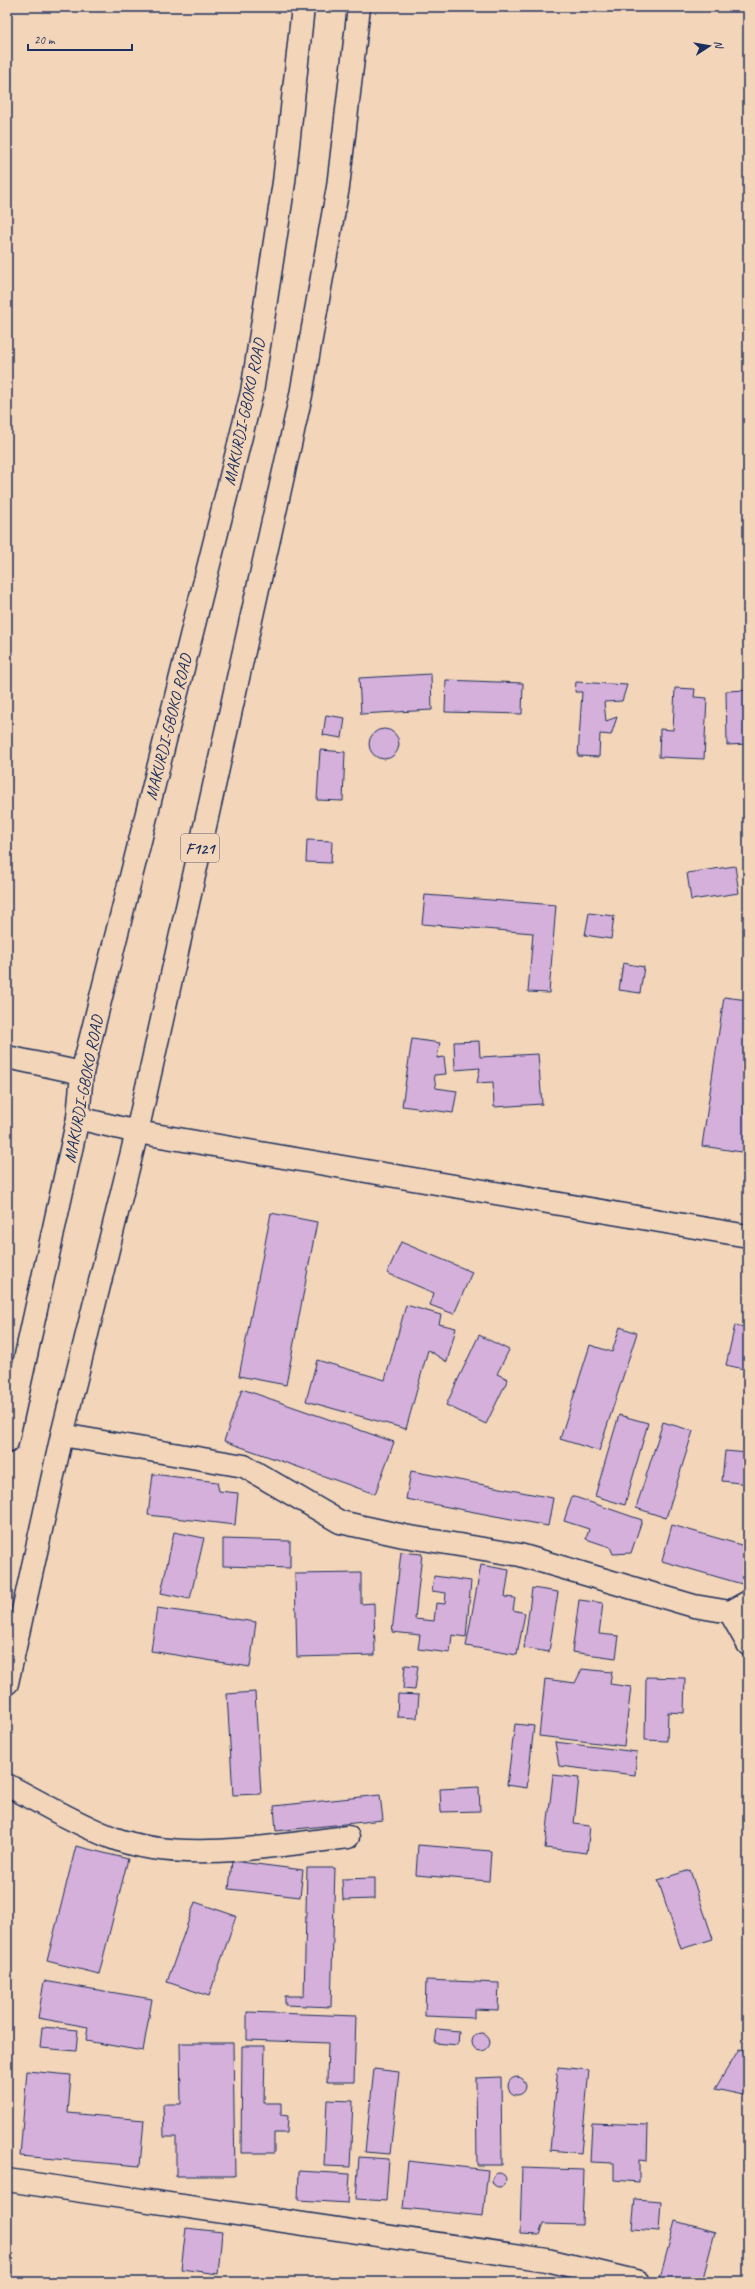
<svg xmlns="http://www.w3.org/2000/svg" width="755" height="2289" viewBox="0 0 755 2289" font-family="Caveat,sans-serif">
<style>
.building{fill:#d4b0db;stroke:#1b2f5e}
.lines{fill:none;stroke-linecap:round;stroke-linejoin:round}
.minor-casing{stroke:#1b2f5e;stroke-width:25}
.primary-casing{stroke:#1b2f5e;stroke-width:25}
.minor{stroke:#f3d5b9;stroke-width:22}
.primary{stroke:#f3d5b9;stroke-width:22}
.labels{text-anchor:middle;stroke-width:3;stroke-linejoin:round;paint-order:stroke}
.shield{fill:#f3d5b9;stroke:#5c6179;stroke-width:1}
.shield-label{font-size:16px;font-weight:bold;fill:#1b2f5e}
.street-label{font-size:17px;fill:#1b2f5e;stroke:#f3d5b9}
</style>
<rect width="100%" height="100%" fill="#f3d5b9"/>
<filter id="ink" filterUnits="userSpaceOnUse"><feTurbulence type="fractalNoise" baseFrequency=".025" numOctaves="2"/><feDisplacementMap in="SourceGraphic" scale="8" xChannelSelector="R" yChannelSelector="G"/><feConvolveMatrix kernelMatrix="1 2 1 2 8 2 1 2 1" color-interpolation-filters="sRGB"/></filter>
<g filter="url(#ink)">
<path class="building" d="M431,674L432,710L361,714L359,678Z
M446,680L523,683L522,714L445,712Z
M576,682L627,685L622,701L604,702L606,721L617,717L611,735L600,734L599,757L578,756L582,692H575Z
M675,688L695,689L694,697L707,698L704,759L659,757L660,729L673,730Z
M748,690V744L727,745L726,691Z
M326,715L345,718L342,738L323,735Z
M369 744a15 15 0 1 1 30 0a15 15 0 1 1-30 0Z
M320,750L345,752L343,801L317,800Z
M307,840L332,841L331,863L306,862Z
M735,866L739,893L691,900L687,873Z
M425,895L556,905L549,993L528,992L533,933L422,924Z
M589,913L614,916L611,939L585,935Z
M623,963L644,967L640,993L619,990Z
M724,997L748,1000V1153L702,1146Z
M412,1039L440,1043L437,1058L444,1057L446,1074L434,1075L436,1088L457,1091L453,1113L402,1106Z
M479,1041L480,1057L538,1054L542,1104L494,1107L493,1082L477,1083L480,1068L455,1070L454,1042Z
M271,1213L317,1222L286,1385L239,1376Z
M401,1242L472,1272L454,1314L430,1305L434,1293L387,1273Z
M406,1305L441,1315L439,1324L456,1328L447,1362L428,1350L406,1429L306,1401L317,1360L385,1380Z
M735,1325L748,1328V1370L726,1365Z
M620,1327L637,1333L599,1451L560,1439L590,1345L612,1352Z
M479,1335L509,1350L497,1374L508,1379L486,1424L446,1405Z
M242,1389L394,1442L375,1494L224,1441Z
M619,1415L648,1423L625,1505L595,1496Z
M663,1422L693,1431L666,1518L636,1508Z
M725,1451L748,1453V1484L722,1481Z
M411,1471L553,1498L548,1526L406,1499Z
M153,1474L217,1482L219,1491L238,1493L235,1525L148,1515Z
M572,1496L642,1520L631,1553L613,1554L610,1547L586,1539L589,1529L564,1521Z
M672,1525L748,1547V1565L742,1584L662,1561Z
M174,1532L204,1538L190,1599L161,1593Z
M223,1539L290,1541V1568L223,1566Z
M401,1552L422,1554L415,1619L434,1621L436,1603L445,1604L446,1593L432,1591L434,1576L471,1581L466,1637L452,1635L450,1653L418,1649L420,1635L392,1632Z
M481,1565L509,1570L505,1597L515,1598L513,1610L525,1613L517,1655L466,1646Z
M361,1573V1604L374,1603L375,1655L297,1657L295,1574Z
M532,1588L558,1592L549,1652L524,1648Z
M579,1600L603,1603L599,1634L619,1636L616,1658L572,1652Z
M157,1608L256,1622L250,1667L151,1651Z
M405,1665L418,1666L415,1690L403,1689Z
M582,1669L612,1672L610,1684L631,1687L624,1746L539,1736L545,1679L575,1683Z
M646,1677L685,1678L684,1713L668,1712L667,1741L645,1740Z
M255,1692L261,1794L233,1795L227,1694Z
M398,1694L419,1695L417,1718L397,1717Z
M515,1724L534,1726L527,1788L507,1785Z
M555,1742L637,1752L635,1775L559,1766Z
M553,1775L579,1778L574,1824L590,1826L587,1853L545,1848Z
M479,1787L480,1811L441,1812L440,1789Z
M380,1795L383,1820L276,1831L274,1806Z
M418,1845L491,1851L489,1881L416,1875Z
M76,1846L128,1859L99,1974L47,1961Z
M232,1861L303,1870L300,1897L229,1889Z
M307,1868H335L331,2007L285,2005V1996H304Z
M690,1870L713,1939L681,1949L658,1880Z
M375,1878V1899L343,1900L342,1879Z
M195,1902L236,1916L209,1996L167,1982Z
M426,1980L499,1983L498,2010L474,2009V2018L425,2016Z
M44,1981L152,1999L143,2051L86,2041L88,2027L38,2018Z
M247,2012L356,2016L354,2082H327L328,2043L247,2040Z
M42,2027L78,2030L76,2051L40,2048Z
M437,2029L459,2031L458,2045L435,2043Z
M472 2042a9 9 0 1 1 18 0a9 9 0 1 1-18 0Z
M180,2043H233L235,2176H176V2137H164L163,2104H181Z
M242,2046H265L264,2103H281V2115L288,2116L287,2133H274V2153H241Z
M739,2049L748,2051V2096L715,2089Z
M558,2067L589,2070L581,2153L550,2150Z
M374,2069L399,2072L390,2154L365,2152Z
M27,2071L71,2075L68,2113L144,2120L140,2166L20,2156Z
M508 2086a9 9 0 1 1 18 0a9 9 0 1 1-18 0Z
M501,2077L502,2165H477L476,2078Z
M327,2100L353,2101L350,2167L324,2166Z
M592,2123L648,2125L647,2161L639,2160V2182L614,2180V2163L590,2162Z
M359,2157L389,2159L386,2201L356,2199Z
M408,2161L488,2170L483,2216L403,2208Z
M522,2168L584,2170L582,2225L543,2224L539,2235L520,2234Z
M299,2171L350,2174L348,2203L298,2200Z
M492 2180a7 7 0 1 1 14 0a7 7 0 1 1-14 0Z
M635,2199L661,2201L659,2231L632,2229Z
M675,2221L715,2232L702,2282H659Z
M186,2228L222,2232L218,2274L181,2269Z"/>
<g class="lines">
<defs>
<path id="minor" d="M7,1057L82,1073
M78,1118L137,1132L748,1236
M62,1435L244,1466L340,1522L404,1536L520,1555L694,1606L730,1612L748,1602
M730,1612L748,1644
M7,1785C42,1803 76,1824 113,1838C181,1864 277,1845 348,1837
M7,2180L547,2260L639,2282"/>
<path id="primary" d="M7,1442L78,1118L82,1073L252,392L284,182L303,7
M7,1683L62,1435L137,1132L301,395L338,187L359,7"/>
</defs>
<use href="#minor" class="minor-casing"/>
<use href="#primary" class="primary-casing"/>
<use href="#minor" class="minor"/>
<use href="#primary" class="primary"/>
</g>
</g>
<g class="labels">
<rect class="shield" x="181" y="834" width="38" height="28" rx="3"/>
<g class="shield-label">
<text x="200" y="854">F121</text>
</g>
<g class="street-label">
<text transform="translate(244 412) rotate(-78)" y="6">MAKURDI-GBOKO ROAD</text>
<text transform="translate(168 727) rotate(-76)" y="6">MAKURDI-GBOKO ROAD</text>
<text transform="translate(83 1089) rotate(-79)" y="6">MAKURDI-GBOKO ROAD</text>
</g>
</g>
<rect width="755" height="2289" fill="none" stroke="#f3d5b9" stroke-width="24"/>
<rect x="12" y="12" width="731" height="2265" fill="none" stroke="#1b2f5e" stroke-width="1.5" filter="url(#ink)"/>
<g transform="translate(709 46) rotate(78)" stroke="#f3d5b9" stroke-width="3" paint-order="stroke">
<path d="M0-3L7 15L0 10L-7 15Z" fill="#1b2f5e"/>
<text y="-6" font-size="11" font-weight="bold" text-anchor="middle" fill="#1b2f5e">N</text>
</g>
<path d="M28 44v6h104v-6" fill="none" stroke="#1b2f5e" stroke-width="2"/>
<text x="34" y="44" font-size="12" fill="#1b2f5e" stroke="#f3d5b9" stroke-width="3" paint-order="stroke">20 m</text>
</svg>
